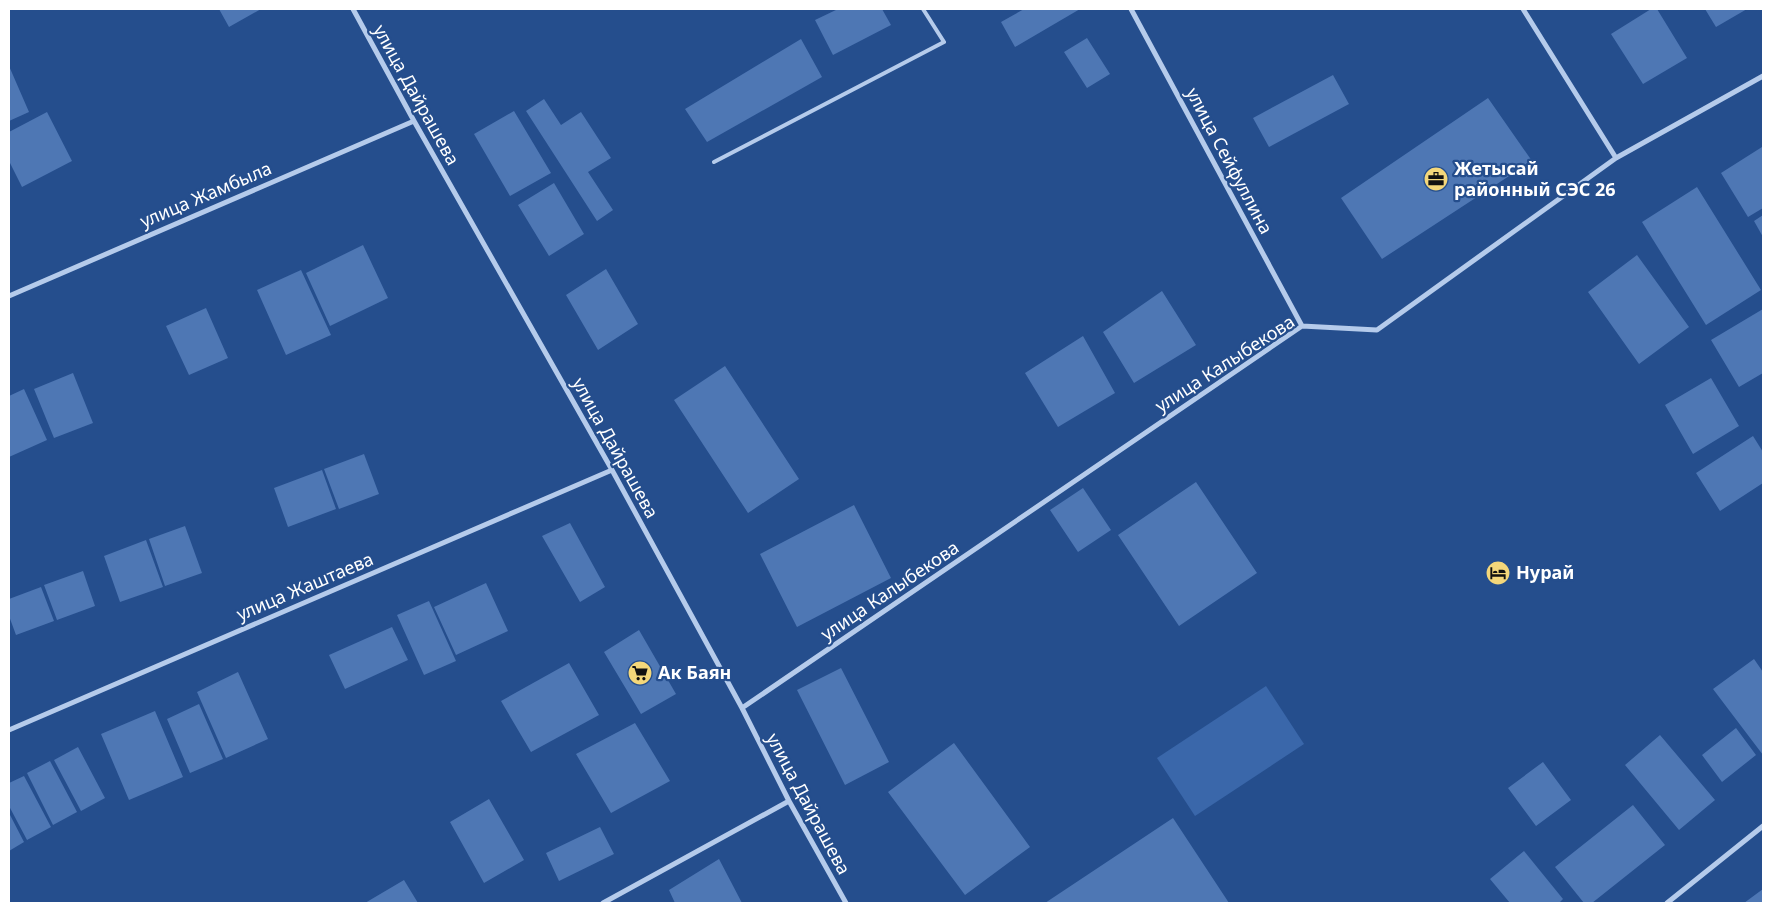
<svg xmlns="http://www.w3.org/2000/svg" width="1772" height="912" viewBox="0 0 1772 912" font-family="'Noto Sans',sans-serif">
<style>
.green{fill:#3a67aa}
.building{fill:#4e77b4}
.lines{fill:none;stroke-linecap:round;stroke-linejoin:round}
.service{stroke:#b5cbeb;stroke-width:4}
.minor{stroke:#b5cbeb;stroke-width:5}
.labels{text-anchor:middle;stroke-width:4.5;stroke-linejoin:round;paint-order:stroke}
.street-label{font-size:18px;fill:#fff;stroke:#254e8d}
.poi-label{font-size:18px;font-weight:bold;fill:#fff;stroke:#254e8d;text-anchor:start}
</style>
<rect width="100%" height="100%" fill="#254e8d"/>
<path class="green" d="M1266,686L1304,744L1195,816L1157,758Z"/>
<path class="building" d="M219,9H261L229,27Z
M838,9H882L891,25L833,55L815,20Z
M1024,9H1080L1015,47L1001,22Z
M1651,9H1657L1687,58L1643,84L1611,34Z
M1705,9H1747L1716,27Z
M1087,38L1110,74L1087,88L1064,52Z
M801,39L822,77L707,142L685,109Z
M9,66L29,112L9,121Z
M1333,75L1349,104L1269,147L1253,118Z
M1488,98L1532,161L1382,259L1341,198Z
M544,99L561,125L581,112L611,158L588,172L613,210L597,221L526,111Z
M514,111L551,173L510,196L474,134Z
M47,112L72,161L22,187L9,161V132Z
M1762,147L1763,208L1748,217L1721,173Z
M554,183L584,234L549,256L518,205Z
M1697,187L1761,290L1706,325L1642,222Z
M1763,215V237L1754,221Z
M363,245L388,298L330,326L306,273Z
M1637,255L1689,327L1639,364L1588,292Z
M606,269L638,324L598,350L566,295Z
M301,270L331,335L286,355L257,290Z
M1162,291L1196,345L1134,383L1103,332Z
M206,308L228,358L189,375L166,326Z
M1763,309V373L1739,387L1711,340Z
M1083,336L1115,393L1058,427L1025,373Z
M725,366L799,479L748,513L674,400Z
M73,373L93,423L54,438L34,389Z
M1711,378L1739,426L1693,454L1665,405Z
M24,389L47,440L9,457V396Z
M1753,436L1763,452V483L1720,511L1696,473Z
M364,454L379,494L339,509L324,469Z
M322,470L336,509L288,527L274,488Z
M1196,482L1257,573L1179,626L1118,535Z
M1083,488L1111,530L1078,552L1050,510Z
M854,505L891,578L797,627L760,554Z
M570,523L605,587L580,602L542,536Z
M185,526L202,573L165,586L149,539Z
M146,540L163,587L120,602L104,556Z
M83,571L95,606L57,620L44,585Z
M486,583L508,631L456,655L434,607Z
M41,587L54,621L16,635L9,616V599Z
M429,601L456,661L424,675L397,615Z
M392,627L408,660L345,689L329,655Z
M639,630L676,694L641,714L604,652Z
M1754,659L1763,672V755L1713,689Z
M569,663L599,715L531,752L501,701Z
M841,668L889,762L845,785L797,690Z
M238,672L268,739L226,758L197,692Z
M199,704L223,759L190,773L167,719Z
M155,711L183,777L129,800L101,734Z
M635,723L670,781L611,813L576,754Z
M1736,728L1756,755L1722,782L1702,755Z
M1660,735L1715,800L1679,830L1625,765Z
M954,743L1030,847L965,895L888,792Z
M78,747L105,798L81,811L54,760Z
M50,761L77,812L53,825L27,773Z
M1543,762L1571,800L1536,826L1508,788Z
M24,776L51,827L27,840L9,806V783Z
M489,799L524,860L484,883L450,822Z
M1633,805L1665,845L1592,903H1584L1555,867Z
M9,813L24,842L9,851Z
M1173,818L1229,903H1045Z
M600,827L614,854L559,881L546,853Z
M1524,851L1563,899L1559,903H1510L1490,879Z
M719,859L742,903H675L669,890Z
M404,880L418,903H365Z
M1763,889V903H1744Z"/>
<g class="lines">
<path class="service" d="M714,162L944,42L923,9"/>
<path class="minor" d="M353,9L414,121L612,470L742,708L789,801L846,903
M1131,9L1302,326
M1523,9L1616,158
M9,296L414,121
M742,708L1302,326L1377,330L1616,158L1763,76
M9,730L612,470
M603,903L789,801
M1667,903L1763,826"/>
</g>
<defs>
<symbol id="office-disc" viewBox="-11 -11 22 22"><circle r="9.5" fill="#f4d77a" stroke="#254e8d"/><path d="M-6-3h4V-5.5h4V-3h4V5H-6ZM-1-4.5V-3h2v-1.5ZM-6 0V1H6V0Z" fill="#111"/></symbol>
<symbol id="hotel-disc" viewBox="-11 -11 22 22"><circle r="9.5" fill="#f4d77a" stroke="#254e8d"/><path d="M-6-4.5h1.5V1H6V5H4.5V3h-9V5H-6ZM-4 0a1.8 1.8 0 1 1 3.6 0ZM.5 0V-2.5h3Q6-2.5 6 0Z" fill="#111"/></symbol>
<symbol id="supermarket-disc" viewBox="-11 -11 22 22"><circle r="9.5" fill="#f4d77a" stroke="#254e8d"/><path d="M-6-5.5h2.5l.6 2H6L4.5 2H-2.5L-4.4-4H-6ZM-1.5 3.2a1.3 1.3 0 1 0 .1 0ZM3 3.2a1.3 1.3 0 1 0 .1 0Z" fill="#111"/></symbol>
</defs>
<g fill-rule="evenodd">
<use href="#office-disc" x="1422" y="165" width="28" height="28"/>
<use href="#hotel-disc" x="1484" y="559" width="28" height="28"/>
<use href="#supermarket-disc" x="626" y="659" width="28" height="28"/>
</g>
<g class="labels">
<g class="street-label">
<text transform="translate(416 95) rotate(61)" y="6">улица Дайрашева</text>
<text transform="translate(1229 161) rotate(62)" y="6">улица Сейфуллина</text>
<text transform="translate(206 195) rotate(-23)" y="6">улица Жамбыла</text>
<text transform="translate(1225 364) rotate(-33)" y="6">улица Калыбекова</text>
<text transform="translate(615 448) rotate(61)" y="6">улица Дайрашева</text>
<text transform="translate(305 587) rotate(-23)" y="6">улица Жаштаева</text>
<text transform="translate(890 591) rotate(-34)" y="6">улица Калыбекова</text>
<text transform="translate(808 804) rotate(62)" y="6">улица Дайрашева</text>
</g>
<g class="poi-label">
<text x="1454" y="175">Жетысай<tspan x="1454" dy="21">районный СЭС 26</tspan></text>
<text x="1516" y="579">Нурай</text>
<text x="658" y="679">Ак Баян</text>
</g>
</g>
<rect width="1772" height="912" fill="none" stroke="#ffffff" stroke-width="20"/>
</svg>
